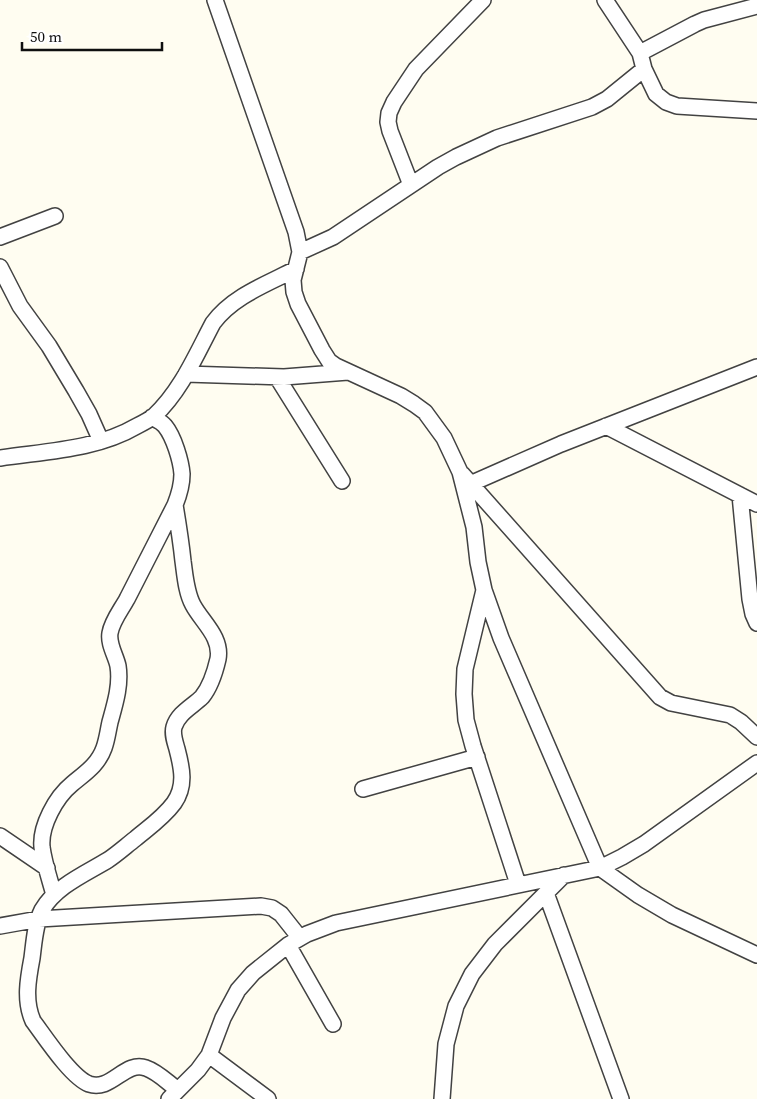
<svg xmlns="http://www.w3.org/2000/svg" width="757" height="1099" viewBox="0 0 757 1099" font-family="'Source Serif 4',serif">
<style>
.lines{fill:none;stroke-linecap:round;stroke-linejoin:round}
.minor-casing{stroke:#424242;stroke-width:18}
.minor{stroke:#fff;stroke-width:15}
</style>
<rect width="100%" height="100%" fill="#fffdf1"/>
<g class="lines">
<defs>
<path id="minor" d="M215,0L296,232L300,252L293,280L294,292L298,304L322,350L329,361L336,366L401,396L414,404L425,412L444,438L460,472L474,527L478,562L484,590L501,638L600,868L638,895L672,915L757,955
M605,0L640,53L644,69L656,94L666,102L677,106L757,111
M640,53L695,24L704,20L757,6
M411,185L390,131L388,122L389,113L394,102L416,69L483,0
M0,237L55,216
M300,252L333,237L438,167L456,157L497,138L592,107L607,99L644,69
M0,267L20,306L49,346L76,391L89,414L101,441
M186,374L284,377L348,372
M277,377L342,481
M606,426L757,504
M0,458C46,451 96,450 137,426C143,423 149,420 154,416C181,391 196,355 213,323C233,296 267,284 296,269
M462,474L660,697L671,703L730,715L741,722L757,737
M470,484L561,444L757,367
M740,495L750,599L753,614L757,623
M175,505C178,523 181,542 183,561C185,575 186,592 193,605C202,622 222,637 218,659C215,672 211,686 202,697C193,706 178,713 174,727C172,734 175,742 177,749C182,768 186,786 174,803C163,818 148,828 135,839C126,846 117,854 108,860C85,874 56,886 42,910C35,924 34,943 32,958C28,979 24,1001 33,1021C45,1037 71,1077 89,1084C111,1092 125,1060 146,1068C158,1072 168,1083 178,1090
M484,590L465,669L464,694L466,720L473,746L518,884
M363,789L477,757
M0,836L47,868
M546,893L621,1099
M54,895C50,880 44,863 42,847C40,826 56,797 72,784C85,773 98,765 104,748C107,740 108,731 110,722C115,704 121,685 118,666C116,656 108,644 110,633C112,621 121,610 127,599C143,568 159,536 175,505C179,495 182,485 182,474C181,461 174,437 165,426C162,422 157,420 152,417
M0,926L39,919L261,906L272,908L281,914L300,938
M288,945L333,1024
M209,1055L268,1099
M169,1099L198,1070L209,1055L223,1018L238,990L253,973L288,945L307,934L336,923L600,868L622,857L644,844L757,763
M442,1099L446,1044L456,1006L472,974L495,944L564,875"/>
</defs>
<use href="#minor" class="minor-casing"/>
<use href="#minor" class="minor"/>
</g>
<path d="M22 42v8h140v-8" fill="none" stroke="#0f0f0f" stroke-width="2.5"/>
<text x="30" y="42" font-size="15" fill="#0f0f0f" stroke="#ffffff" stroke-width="4" paint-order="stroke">50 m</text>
</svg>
